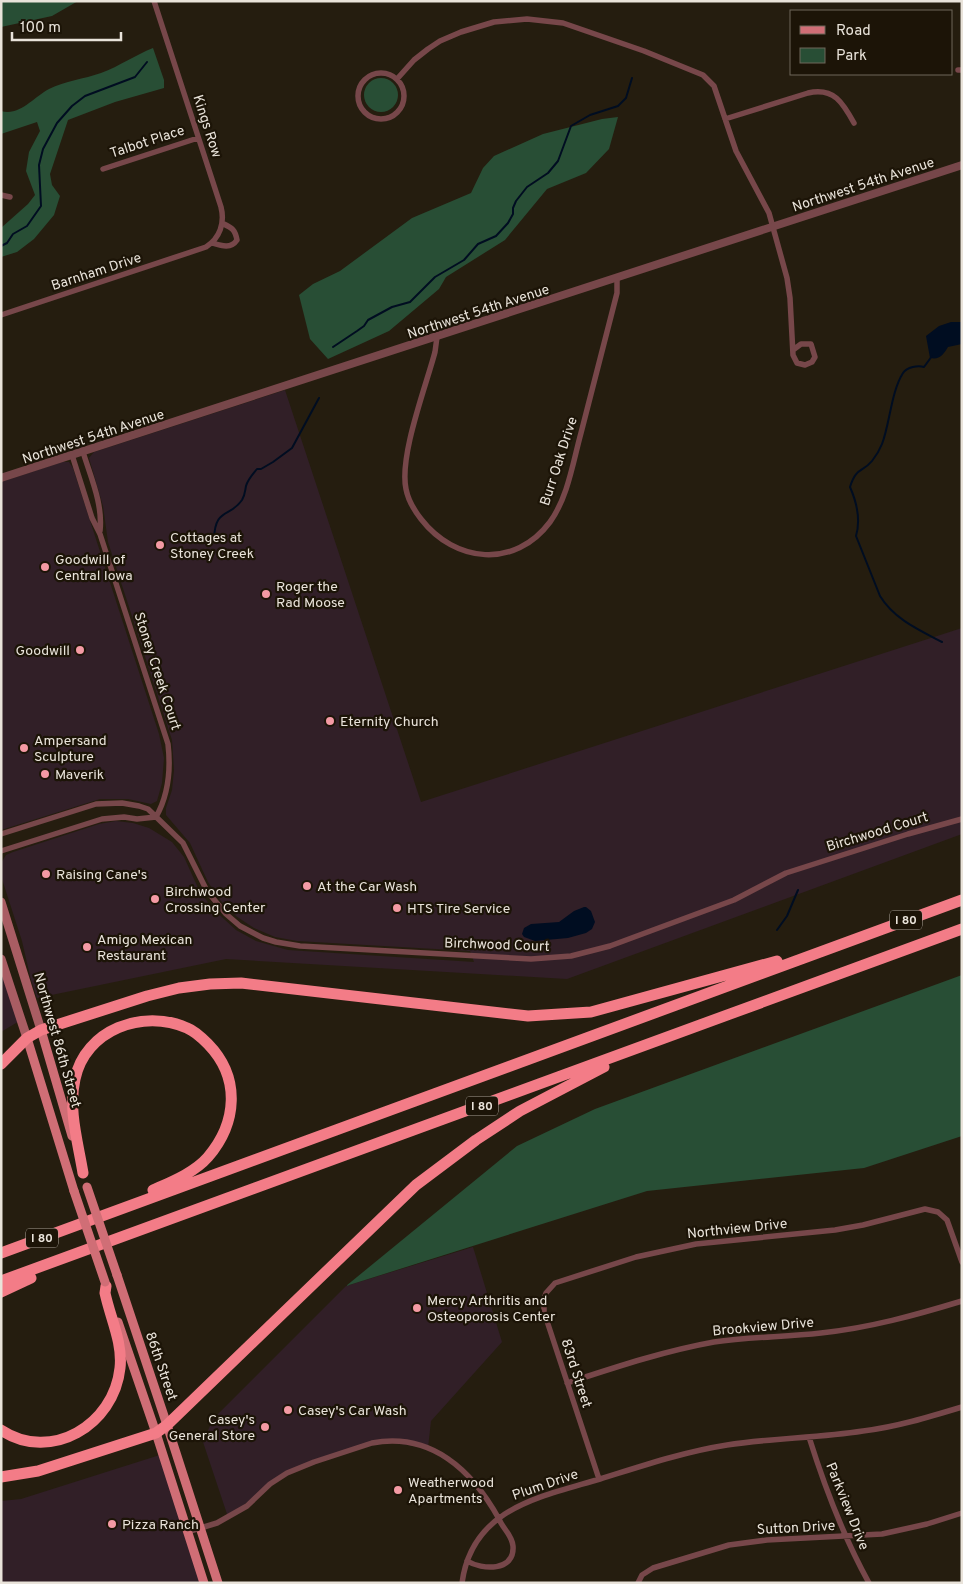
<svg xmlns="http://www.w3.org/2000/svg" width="963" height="1584" viewBox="0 0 963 1584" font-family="Overpass,sans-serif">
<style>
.commercial{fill:#311f27}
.green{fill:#284e35}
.water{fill:#000d21}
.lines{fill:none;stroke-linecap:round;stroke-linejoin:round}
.stream{stroke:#000d21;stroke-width:2}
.minor{stroke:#77474a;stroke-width:5.5}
.tertiary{stroke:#77474a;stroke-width:8}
.secondary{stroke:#a95d63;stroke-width:9}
.primary{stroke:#d06e76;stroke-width:9}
.motorway{stroke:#f37c87;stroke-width:11}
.primary-bridge{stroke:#d06e76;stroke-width:9}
.poi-dot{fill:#f49aa4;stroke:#1c1407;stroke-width:2}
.labels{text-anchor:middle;stroke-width:4.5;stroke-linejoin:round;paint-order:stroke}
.shield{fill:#1c1407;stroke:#aca59b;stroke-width:1}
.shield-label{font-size:12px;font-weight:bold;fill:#e9e3da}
.street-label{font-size:14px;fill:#e9e3da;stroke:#1c1407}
.poi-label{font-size:14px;fill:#e9e3da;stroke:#1c1407;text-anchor:start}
</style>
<rect width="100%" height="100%" fill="#251d0f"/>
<path class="commercial" d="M285,390L421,802L962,628V834L567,979L226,959L37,998L31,980L22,941L1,876V863L6,855L13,852L99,824L116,821L133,823L149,828L172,842L184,857L199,890L212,908L236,930L256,941L288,950L474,962L470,951L297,941L275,937L254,928L236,916L220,900L208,882L190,843L166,815V808L172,790L174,770L172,740L108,542L103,506L89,458L94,452Z
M62,462H69L73,468L159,734L164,758L162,783L157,801L151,804L128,799H100L1,830V482Z
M1,959L21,1020L1,1032Z
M473,1247L502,1342L431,1421L428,1448L381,1441L299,1467L262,1491L228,1517L203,1442L213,1419L346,1286Z
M163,1454L204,1583H1V1501L21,1499Z"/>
<path class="green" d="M1,1H78L52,16L1,27Z
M153,48L164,80V88L115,102L68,120L50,174L52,185L60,196L54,215L34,239L17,252L1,257V228L28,204L35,195L26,171L29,152L40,131L37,122L1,134V111C19,117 35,96 49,89C65,81 84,79 101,73C120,66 135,55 153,48Z
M364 95a17 17 0 1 1 34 0a17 17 0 1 1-34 0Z
M618,117L609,149L586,173L547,189L505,240L446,277L439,289L389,331L328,359L310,339L299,295L313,284L340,271L412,218L471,193L483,168L494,156L543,134L602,119Z
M962,975V1136L864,1168L647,1191L346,1286L517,1146L595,1109Z"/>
<path class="water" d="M951,322H962V344L948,347C943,355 940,360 930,358L926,336L939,326Z
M584,907H586L591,911L595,922L592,929L586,933L568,938L535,941L524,937L522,934L524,928L531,924L559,922L574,911Z"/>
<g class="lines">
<path class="stream" d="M1,246L7,243L13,234L27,226L41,206L39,165L43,149L57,123L72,106L85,96L135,77L147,62
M333,347L357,331L364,326L368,320L392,307L410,302L435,277L464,260L478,244L496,236L508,223L513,214V208L516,201L527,187L548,173L558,161L571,126L590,115L618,106L626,98L632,78
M932,356L924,367C918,365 907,367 903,373C891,392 890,423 882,444C880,449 876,456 872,461C862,473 856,467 850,487C857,503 861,519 856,536L880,596C894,619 919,630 942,642
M214,539C215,507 230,518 242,500C245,495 245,491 246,486C248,479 253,474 257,469H261L273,462L292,448L319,398
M777,930L787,916L798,890"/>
<path class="minor" d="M958,70H962
M358 96a23 23 0 1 1 46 0a23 23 0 1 1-46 0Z
M397,79L414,60L428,49L440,41L461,32L494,22L527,19L563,23L644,51L703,75L714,86L736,151L769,213L787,278L790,298L793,355L797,363L805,365L812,362L815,357L811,344H801L793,350
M725,119L808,93C834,87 843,103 854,123
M103,169L198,138
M1,195L10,197
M212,243C222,246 231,249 237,240C235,229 232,228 222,223
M1,315L206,247C220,238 225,223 221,207L154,1
M437,337L435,352C426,386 399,456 406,489C408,500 414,510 421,519C455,563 515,569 550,522C568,497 573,462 581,433C593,386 605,339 617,293V278
M83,452C91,478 103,504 100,531
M72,455L92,518L100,534L168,744C171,770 169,794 156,817
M1,834L96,804L122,803L139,806L148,809L183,843L207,891L226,914L240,926L263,938L276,942L300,946L531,959L571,956L610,946L734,900L786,873L908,834L962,819
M1,851L102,819L124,817L137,819L156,817
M567,1383C616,1367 664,1351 714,1342C750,1337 785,1337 821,1333C869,1328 916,1315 962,1301
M809,1437C825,1488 843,1536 869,1583
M599,1479L544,1312V1299L546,1293L555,1283L636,1257L696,1244L835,1230L863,1225L925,1209L938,1212L947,1220L962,1262
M187,1532L217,1523L247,1506L270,1484L287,1473L314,1462L372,1443C431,1432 472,1470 499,1519C503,1529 512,1535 513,1546C515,1572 482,1570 467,1561
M462,1583C472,1508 540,1497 600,1479C642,1466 683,1452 727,1445C772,1438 818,1438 863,1431C896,1427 929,1417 962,1407
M638,1583L642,1575L653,1568L729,1545L767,1540L882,1534L927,1524L962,1513"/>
<path class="tertiary" d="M1,478L962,165"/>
<path class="secondary" d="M1,902L41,1030
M1,959L27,1038"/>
<path class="primary" d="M41,1030L72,1136
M27,1038L74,1191
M117,1275L167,1425L218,1583
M118,1322L156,1433L204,1583"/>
<path class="motorway" d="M1,1064L27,1038L41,1030L147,996L179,988L210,984L241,983L528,1016L591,1012L777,961
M83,1173C78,1142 68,1110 75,1079C85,1030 143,1008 187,1028C195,1031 202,1038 208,1044C241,1078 237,1123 208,1157C194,1173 171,1182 153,1190
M1,1253L962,900
M1,1281L962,929
M1,1292L31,1278
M1,1430C51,1463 114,1425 120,1368C123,1343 110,1317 105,1293L106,1286
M1,1477L38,1471L156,1433L167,1425L416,1185L476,1140L520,1111L604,1067"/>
<path class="primary-bridge" d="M87,1187L117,1275
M74,1191L105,1282"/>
</g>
<g class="poi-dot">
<circle cx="160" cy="545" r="5"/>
<circle cx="45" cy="567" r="5"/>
<circle cx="266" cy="594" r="5"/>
<circle cx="80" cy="650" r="5"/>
<circle cx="330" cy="721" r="5"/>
<circle cx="24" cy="748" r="5"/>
<circle cx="45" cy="774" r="5"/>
<circle cx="46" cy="874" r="5"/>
<circle cx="307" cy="886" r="5"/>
<circle cx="155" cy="899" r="5"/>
<circle cx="397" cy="908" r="5"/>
<circle cx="87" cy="947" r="5"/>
<circle cx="417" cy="1308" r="5"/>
<circle cx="288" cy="1410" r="5"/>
<circle cx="265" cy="1427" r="5"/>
<circle cx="398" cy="1490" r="5"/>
<circle cx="112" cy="1524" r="5"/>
</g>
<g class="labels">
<g class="shield">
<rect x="890" y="910.5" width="32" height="19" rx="4"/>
<rect x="466" y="1096.5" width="32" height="19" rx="4"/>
<rect x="26" y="1228.5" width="32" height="19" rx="4"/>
</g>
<g class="shield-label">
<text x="906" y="924">I 80</text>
<text x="482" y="1110">I 80</text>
<text x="42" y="1242">I 80</text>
</g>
<g class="street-label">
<text transform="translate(208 126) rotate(72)" y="5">Kings Row</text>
<text transform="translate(147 141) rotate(-18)" y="5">Talbot Place</text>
<text transform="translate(863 184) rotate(-18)" y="5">Northwest 54th Avenue</text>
<text transform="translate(96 271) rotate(-18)" y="5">Barnham Drive</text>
<text transform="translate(478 311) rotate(-18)" y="5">Northwest 54th Avenue</text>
<text transform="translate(93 436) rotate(-18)" y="5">Northwest 54th Avenue</text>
<text transform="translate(558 461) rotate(-72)" y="5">Burr Oak Drive</text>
<text transform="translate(158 671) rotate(72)" y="5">Stoney Creek Court</text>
<text transform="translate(877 831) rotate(-17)" y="5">Birchwood Court</text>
<text transform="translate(497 944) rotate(2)" y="5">Birchwood Court</text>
<text transform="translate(58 1040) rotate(74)" y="5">Northwest 86th Street</text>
<text transform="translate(737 1228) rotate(-6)" y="5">Northview Drive</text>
<text transform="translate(763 1326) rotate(-5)" y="5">Brookview Drive</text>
<text transform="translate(162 1366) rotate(71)" y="5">86th Street</text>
<text transform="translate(577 1373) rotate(72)" y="5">83rd Street</text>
<text transform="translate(545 1484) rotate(-19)" y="5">Plum Drive</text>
<text transform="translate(848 1506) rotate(68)" y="5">Parkview Drive</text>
<text transform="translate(796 1527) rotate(-3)" y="5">Sutton Drive</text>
</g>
<g class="poi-label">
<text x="170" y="542">Cottages at<tspan x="170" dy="16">Stoney Creek</tspan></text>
<text x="55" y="564">Goodwill of<tspan x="55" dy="16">Central Iowa</tspan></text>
<text x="276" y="591">Roger the<tspan x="276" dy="16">Rad Moose</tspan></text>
<text x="70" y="655" text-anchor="end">Goodwill</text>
<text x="340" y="726">Eternity Church</text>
<text x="34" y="745">Ampersand<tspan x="34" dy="16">Sculpture</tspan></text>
<text x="55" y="779">Maverik</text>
<text x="56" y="879">Raising Cane's</text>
<text x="317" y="891">At the Car Wash</text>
<text x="165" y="896">Birchwood<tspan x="165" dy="16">Crossing Center</tspan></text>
<text x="407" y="913">HTS Tire Service</text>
<text x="97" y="944">Amigo Mexican<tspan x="97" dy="16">Restaurant</tspan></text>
<text x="427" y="1305">Mercy Arthritis and<tspan x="427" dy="16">Osteoporosis Center</tspan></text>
<text x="298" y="1415">Casey's Car Wash</text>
<text x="255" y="1424" text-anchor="end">Casey's<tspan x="255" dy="16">General Store</tspan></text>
<text x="408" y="1487">Weatherwood<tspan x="408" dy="16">Apartments</tspan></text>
<text x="122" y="1529">Pizza Ranch</text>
</g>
</g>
<rect width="963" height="1584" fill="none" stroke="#e9e3da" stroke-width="5"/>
<rect x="790" y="10" width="162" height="65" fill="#1c1407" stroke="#6e675b"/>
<rect x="800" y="26" width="25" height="8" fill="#d06e76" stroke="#6e675b"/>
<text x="836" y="35" font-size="15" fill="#e9e3da">Road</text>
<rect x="800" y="48" width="25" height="15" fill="#284e35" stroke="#6e675b"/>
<text x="836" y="60" font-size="15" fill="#e9e3da">Park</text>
<path d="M12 32v8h109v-8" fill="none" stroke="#e9e3da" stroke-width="2.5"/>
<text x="20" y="32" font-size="15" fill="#e9e3da" stroke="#1c1407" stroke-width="4" paint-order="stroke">100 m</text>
</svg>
